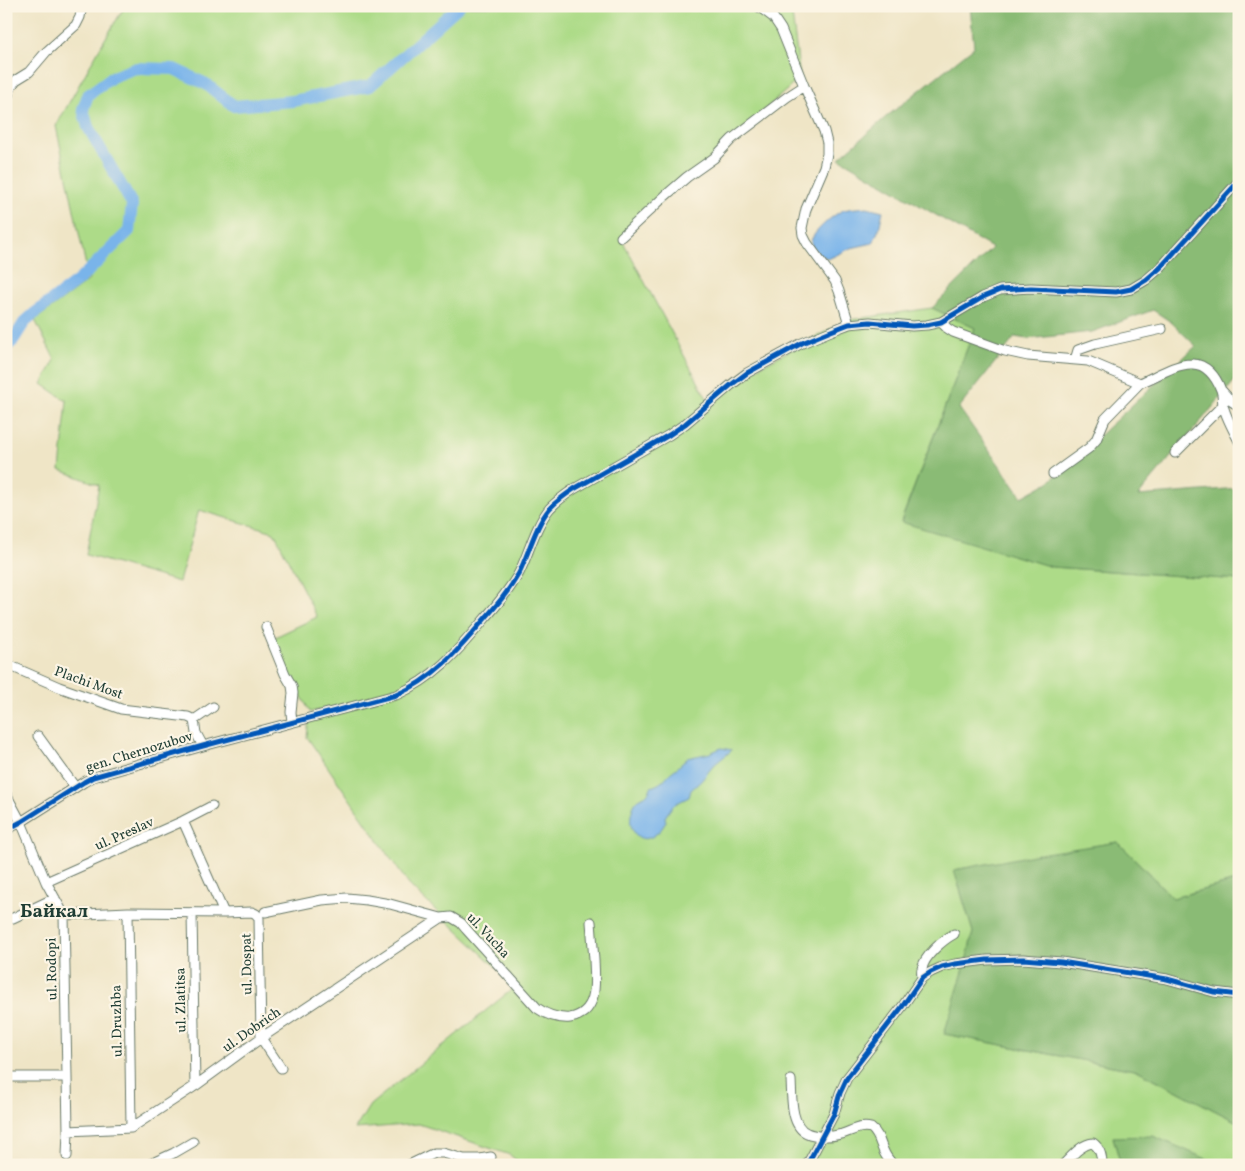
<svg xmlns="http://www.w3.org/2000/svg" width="1245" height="1171" viewBox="0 0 1245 1171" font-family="Vollkorn,serif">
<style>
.green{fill:#addb88;stroke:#668c5e}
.forest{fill:#8abb74;stroke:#547c54;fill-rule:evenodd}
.water{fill:#79b4ea;stroke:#4c788f}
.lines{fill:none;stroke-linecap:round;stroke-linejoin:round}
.river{stroke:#79b4ea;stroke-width:12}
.minor-casing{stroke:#687867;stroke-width:11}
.minor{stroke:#fff;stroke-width:9}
.cycleway-casing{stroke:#fcf5e5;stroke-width:8}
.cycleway{stroke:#0057b8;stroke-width:5}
.labels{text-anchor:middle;stroke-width:4.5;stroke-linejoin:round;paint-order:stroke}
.street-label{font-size:14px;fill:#1f3d34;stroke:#fcf5e5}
.district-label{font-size:19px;font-weight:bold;fill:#1f3d34;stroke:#fcf5e5}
</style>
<rect width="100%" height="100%" fill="#fcf5e5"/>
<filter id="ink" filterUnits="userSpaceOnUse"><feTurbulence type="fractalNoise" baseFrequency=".02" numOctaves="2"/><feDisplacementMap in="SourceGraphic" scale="10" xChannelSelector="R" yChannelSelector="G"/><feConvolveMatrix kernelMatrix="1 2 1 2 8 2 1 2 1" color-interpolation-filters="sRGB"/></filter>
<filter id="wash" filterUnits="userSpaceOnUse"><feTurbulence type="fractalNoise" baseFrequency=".0096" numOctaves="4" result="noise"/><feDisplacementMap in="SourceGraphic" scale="20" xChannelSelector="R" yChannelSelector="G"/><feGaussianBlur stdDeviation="1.12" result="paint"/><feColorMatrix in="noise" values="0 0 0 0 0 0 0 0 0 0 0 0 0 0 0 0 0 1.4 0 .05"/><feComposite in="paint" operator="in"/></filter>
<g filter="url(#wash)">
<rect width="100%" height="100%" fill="#efe5c6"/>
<path class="green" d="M125,6H791L800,78L621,238L710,404L747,373L848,320L932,308L975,328L901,521L1052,567L1239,580V880L1173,898L1118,842L954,870L973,932L966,962L945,1034L1139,1071L1239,1123V1165H1216L1215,1163L1113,1137L1121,1165H522L510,1155L419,1124L355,1129L370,1105L516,986L409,885L307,737L309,718L378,699L310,712L271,639L317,617L274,532L199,510L179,582L86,555L99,485L60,470L67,401L42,384L55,360L35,320L89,280L56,126L102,44Z"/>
<path class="forest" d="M970,6H1239V379L1237,378L1138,496L1239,488V580L1052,567L901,522L975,328L932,308L992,248L839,158L886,117L974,47ZM1153,310L1171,322L1196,346L1049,482L1022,497L959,408L1015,337L1027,339L1092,332Z
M1118,842L1173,898L1239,880V1123L1139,1071L944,1034L966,962L973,932L954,870L1039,854Z
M1153,1136L1216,1163V1165H1121L1113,1137Z"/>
<path class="water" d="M867,207L883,211L879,229L873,243L851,248L828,259C821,255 812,251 811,243C810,234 835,213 844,210C851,208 859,208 867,207Z
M721,748L732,750L714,765L701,781L691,790L689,797L673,805L665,817L666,822C663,826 661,831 656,834C639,848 626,828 632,811C633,806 636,801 640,798C642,797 646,796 647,794C649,792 650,790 651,787C666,782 663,778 674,770C679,766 683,763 687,758L710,753Z"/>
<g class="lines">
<path class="river" d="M6,347L12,342L24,323L35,313L79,280L129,231L132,204L88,127L83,109L88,95L112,77L136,68L174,69L206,84L234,106L293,101L370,86L459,6"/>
</g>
</g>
<g filter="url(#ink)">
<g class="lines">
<defs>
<path id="minor" d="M758,6L773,17L781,29L804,86L824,131L827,143V154L824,167L806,209L802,228L803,235L807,243L835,281L839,291L849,324
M6,101L11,87L16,80L29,72L46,52L76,25L80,17L82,6
M621,237L665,196L687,177L714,158L732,139L787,97L804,86
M941,322L947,328L953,332L1005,351L1028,356L1088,361L1140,383C1155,377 1175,364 1191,364C1206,363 1216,377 1221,390C1223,395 1222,400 1223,405C1226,417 1233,430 1239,441
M1075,360L1078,350L1095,344L1162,329
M1222,391L1231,401L1239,406
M1175,453L1223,405
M1053,474L1089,448L1096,440L1105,419L1140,383
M266,627L285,674L292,686L293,693L291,712L292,722
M6,664L59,687L121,709L188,717L194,720
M38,736L75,787
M203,746L196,733L194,720L213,707
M6,794L21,822L46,882L64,915L68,1131L67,1156
M183,821L224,913
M6,830L21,822L84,782L93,777L203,746L396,695C433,679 457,652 482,622C496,606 509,591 519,573C529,553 535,526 550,508C557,501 565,495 574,489L669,435L685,424L731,385L747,373L802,343L831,331L849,324L870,322L912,326L927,325L941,322L983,297L1000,290L1031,288L1116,292L1131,289L1146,280L1160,268L1239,181
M46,882L183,821L212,806
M128,912L131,1128
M265,912L322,900L347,898L367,900L390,904L441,918L451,917L461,923L466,929L537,1008C547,1015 558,1019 570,1018C599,1013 595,982 594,960C593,947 592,935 591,922
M192,913L195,1086
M64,915L128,912L224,913L252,912L256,914L259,918L261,1038L281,1068
M6,919L13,918L55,898
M922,978C922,975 921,972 922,969C924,956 943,940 954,934
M6,1077H67
M791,1080C792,1095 790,1126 807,1133C811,1135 815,1135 818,1136C827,1137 834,1136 842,1134C852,1131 860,1125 871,1128C880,1135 880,1145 885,1154C887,1158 890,1161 893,1165
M68,1131L131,1128L195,1086L261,1038L441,918
M148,1165L174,1153L193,1142
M409,1165L434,1153H443L464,1159H480L491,1157
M807,1165L834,1114L840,1093L847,1078L902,1007L922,978L931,972L942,967L955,964L987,960L1023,959L1061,962L1167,979L1214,992L1239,995
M1063,1165C1071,1157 1081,1144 1093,1143C1100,1148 1102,1156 1102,1165"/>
</defs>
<use href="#minor" class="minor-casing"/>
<use href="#minor" class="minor"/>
<defs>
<path id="cycleway" d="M6,830L21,822L84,782L93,777L203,746L396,695C433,679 457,652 482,622C496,606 509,591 519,573C529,553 535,526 550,508C557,501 565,495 574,489L669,435L685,424L731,385L747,373L802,343L831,331L849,324L870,322L912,326L927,325L941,322L983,297L1000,290L1031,288L1116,292L1131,289L1146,280L1160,268L1239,181
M807,1165L834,1114L840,1093L847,1078L902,1007L922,978L931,972L942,967L955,964L987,960L1023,959L1061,962L1167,979L1214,992L1239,995"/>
</defs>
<use href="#cycleway" class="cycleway-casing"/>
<use href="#cycleway" class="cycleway"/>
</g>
</g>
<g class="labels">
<g class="street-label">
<text transform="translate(89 682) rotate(20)" y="5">Plachi Most</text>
<text transform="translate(139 751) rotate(-17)" y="5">gen. Chernozubov</text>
<text transform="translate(124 833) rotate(-24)" y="5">ul. Preslav</text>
<text transform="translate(489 935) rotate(47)" y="5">ul. Vucha</text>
<text transform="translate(246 964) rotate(-91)" y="5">ul. Dospat</text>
<text transform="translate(51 969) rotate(-91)" y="5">ul. Rodopi</text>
<text transform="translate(180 1000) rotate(-91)" y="5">ul. Zlatitsa</text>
<text transform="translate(116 1021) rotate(-91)" y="5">ul. Druzhba</text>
<text transform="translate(251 1029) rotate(-35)" y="5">ul. Dobrich</text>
</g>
<g class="district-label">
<text x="54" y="917">Байкал</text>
</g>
</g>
<rect width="1245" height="1171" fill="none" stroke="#fcf5e5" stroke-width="25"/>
</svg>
